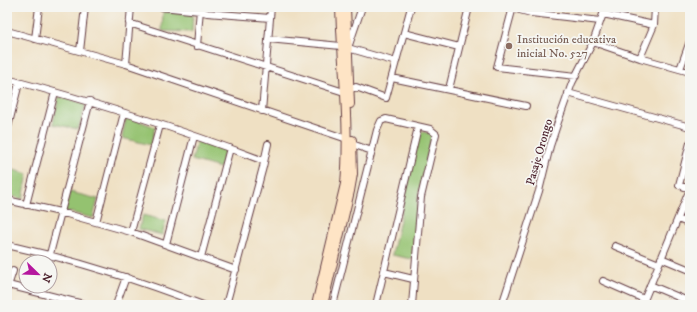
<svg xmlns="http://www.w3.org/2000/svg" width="697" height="312" viewBox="0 0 697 312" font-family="'IM FELL DW Pica',serif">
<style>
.green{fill:#94c270;stroke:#6f704e}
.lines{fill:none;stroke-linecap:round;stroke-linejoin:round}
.street-casing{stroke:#633c42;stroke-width:8}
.secondary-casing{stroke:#633c42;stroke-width:10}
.street{stroke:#fff;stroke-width:6}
.secondary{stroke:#fee4c5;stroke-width:8}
.education-dot{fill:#8d6e63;stroke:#f6f6f2;stroke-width:1.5}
.labels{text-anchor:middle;stroke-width:3.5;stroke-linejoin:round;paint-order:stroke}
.education-label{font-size:12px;fill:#785e54;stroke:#f6f6f2;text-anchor:start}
.street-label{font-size:12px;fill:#4a1f2b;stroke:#f6f6f2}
</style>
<rect width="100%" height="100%" fill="#f6f6f2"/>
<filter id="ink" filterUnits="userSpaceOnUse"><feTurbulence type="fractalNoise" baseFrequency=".025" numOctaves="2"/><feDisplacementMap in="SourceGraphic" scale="8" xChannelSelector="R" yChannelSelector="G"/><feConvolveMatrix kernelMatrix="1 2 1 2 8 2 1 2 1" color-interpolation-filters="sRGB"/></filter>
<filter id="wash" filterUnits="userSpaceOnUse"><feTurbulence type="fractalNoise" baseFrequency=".012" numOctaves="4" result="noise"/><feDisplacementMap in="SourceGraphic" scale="16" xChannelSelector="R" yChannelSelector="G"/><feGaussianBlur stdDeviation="0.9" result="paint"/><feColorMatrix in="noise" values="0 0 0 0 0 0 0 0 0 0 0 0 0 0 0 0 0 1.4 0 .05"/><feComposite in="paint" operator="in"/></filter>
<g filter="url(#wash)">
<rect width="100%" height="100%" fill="#efe0c3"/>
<path class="green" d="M163,12L193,14L192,32L162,31Z
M59,96L86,104L78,129L53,124Z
M128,117L155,127L151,145L122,138L126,118Z
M420,131L432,134L418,196L412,259L392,255Z
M197,141L225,150L220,168L192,160Z
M7,168L28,174L23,199L7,195Z
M70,192L98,199L93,218L65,211Z
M143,215L166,221L162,235L139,229Z"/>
</g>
<g filter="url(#ink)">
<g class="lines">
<defs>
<path id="street" d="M162,7L200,11L207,13L270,18
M513,7L497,67L576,76
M512,8L531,13L600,21
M603,14L654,25
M129,23L344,92L356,87L386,98L411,7
M7,31L126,64L347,139
M404,33L459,47
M35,39L39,7
M268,39L341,46L396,62
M593,42L640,58L690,72
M349,45L362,7
M197,46L200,9
M80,51L85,7
M640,58L654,25L655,7
M126,64L131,7
M680,69L690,41
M392,78L526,106
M7,79C94,102 180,129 264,161
M449,89L469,7
M568,93L690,127
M262,111L271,7
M7,131L19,83
M352,144L372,151
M7,200L60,212L131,232L236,270
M26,205L55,92
M678,219L690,224
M96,222L124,113
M131,232L160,125
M166,244L194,136
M7,245C74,260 139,280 203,305
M615,246L659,264
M50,254L90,101
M201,257L230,148
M661,258L690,270
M384,272L413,279
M603,281L644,299
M8,285L87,305
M650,285L690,302
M7,289L13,271
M116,305L126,277
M226,305L263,167L268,144
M333,305L377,130L381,121L386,119L430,129L436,134L421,197L412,305
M376,305L418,127
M502,305L539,191L550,146L558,122L572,83L593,42L603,14L604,7
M642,305L690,189L679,185L690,143"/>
<path id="secondary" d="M346,7L350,104
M316,305L345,184C350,125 342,66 340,7
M323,305L350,191L353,174L352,140"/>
</defs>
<use href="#street" class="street-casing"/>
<use href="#secondary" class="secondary-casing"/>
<use href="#street" class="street"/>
<use href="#secondary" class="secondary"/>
</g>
</g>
<circle class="education-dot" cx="509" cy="46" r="4"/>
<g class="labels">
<g class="education-label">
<text x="517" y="43">Institución educativa<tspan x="517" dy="14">inicial No. 527</tspan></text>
</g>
<g class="street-label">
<text transform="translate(539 152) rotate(-74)" y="4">Pasaje Orongo</text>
</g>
</g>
<rect width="697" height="312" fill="none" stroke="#f6f6f2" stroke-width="24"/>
<g transform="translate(38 274) rotate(113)"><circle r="19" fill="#f6f6f2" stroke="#b1a0a2"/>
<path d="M0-3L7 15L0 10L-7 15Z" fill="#b5179e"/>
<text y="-6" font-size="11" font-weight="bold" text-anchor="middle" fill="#4a1f2b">N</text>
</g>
</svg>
